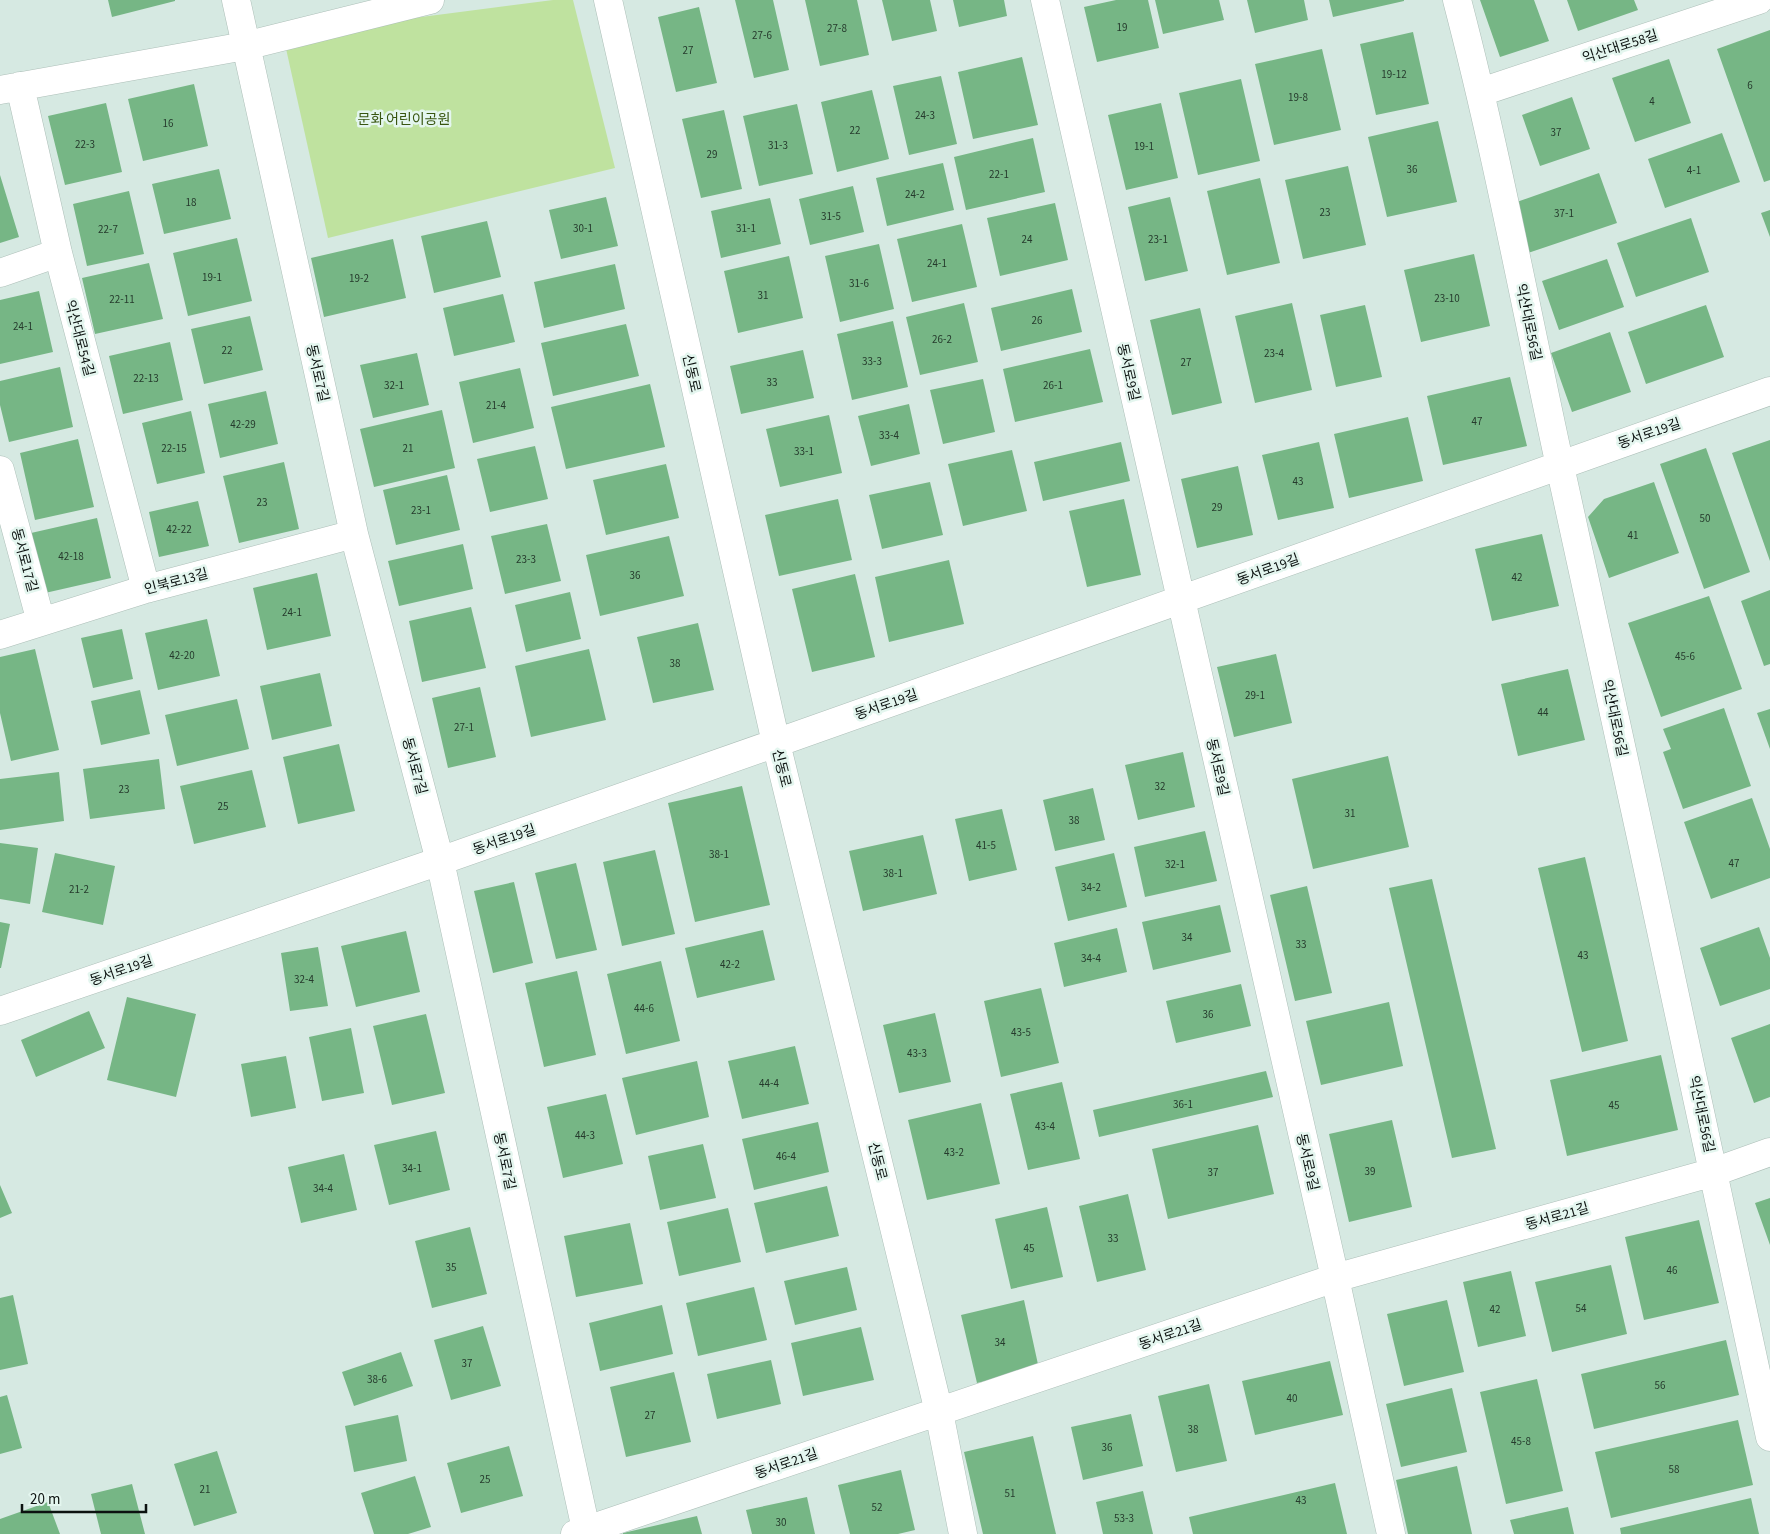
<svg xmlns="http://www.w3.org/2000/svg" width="1770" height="1534" viewBox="0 0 1770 1534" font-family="'Source Sans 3','Noto Sans KR',sans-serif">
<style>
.green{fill:#bfe29f}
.building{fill:#76b685}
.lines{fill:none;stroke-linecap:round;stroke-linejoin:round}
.street-casing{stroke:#adbfb8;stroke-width:29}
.street{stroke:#fff;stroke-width:28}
.labels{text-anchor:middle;stroke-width:5;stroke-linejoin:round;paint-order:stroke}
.number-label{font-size:11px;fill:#263b2d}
.street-label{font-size:14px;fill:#0c1210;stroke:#e4f6ef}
.park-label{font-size:14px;fill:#385610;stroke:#e4f6ef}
</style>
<rect width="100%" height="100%" fill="#d6e9e2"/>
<path class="green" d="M553,0H573L615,168L328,238L283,35Z"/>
<path class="building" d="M108,0H175V1L112,17Z
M735,0H773L789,70L754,78Z
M805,0H857L869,55L820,66Z
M882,0H930L937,31L892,41Z
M953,0H1004L1007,16L959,27Z
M1116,0H1148L1159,48L1097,62L1084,7Z
M1155,0H1219L1224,20L1163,34Z
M1247,0H1304L1308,20L1255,33Z
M1329,0H1404V1L1333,17Z
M1480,0H1534L1549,41L1500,57Z
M1567,0H1634L1638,10L1578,31Z
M699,7L717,83L676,92L658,17Z
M1770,30V180L1764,182L1717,49Z
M1413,32L1429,104L1376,115L1360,44Z
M1322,49L1341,130L1274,145L1255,64Z
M1022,57L1038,125L973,139L958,72Z
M1669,59L1691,123L1635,142L1612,78Z
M941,76L957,144L909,155L893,86Z
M1241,79L1260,161L1198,175L1179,93Z
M194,84L208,146L143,161L128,99Z
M872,90L889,159L837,172L821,102Z
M1572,97L1590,149L1540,166L1522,115Z
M106,103L122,172L65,185L48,116Z
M1161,103L1178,178L1126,190L1108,115Z
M797,104L813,174L759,186L743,116Z
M724,110L742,189L701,198L682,119Z
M1438,121L1457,202L1387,217L1368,137Z
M1722,133L1740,182L1665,208L1648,159Z
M1033,138L1045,192L966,210L954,157Z
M943,163L954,210L887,226L876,178Z
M1348,166L1366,245L1303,259L1285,180Z
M219,169L231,219L164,234L152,184Z
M1599,173L1617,223L1528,253L1511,204Z
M0,175L19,237L0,243Z
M1260,178L1280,263L1227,275L1207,191Z
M853,186L864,232L810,245L799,199Z
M129,191L144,254L87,266L73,204Z
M606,197L618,246L561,259L549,210Z
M1170,197L1188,271L1145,281L1128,207Z
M770,198L781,244L721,258L711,211Z
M1055,203L1068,260L1000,276L987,218Z
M1770,210V237L1761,213Z
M1691,218L1709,272L1636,297L1617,243Z
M487,221L501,277L434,293L421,236Z
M962,224L977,287L912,302L897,239Z
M237,238L252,301L188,316L173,253Z
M393,239L406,298L324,317L311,258Z
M879,244L894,309L840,322L825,256Z
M1474,254L1490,326L1421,342L1404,270Z
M789,256L803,318L738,333L724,271Z
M1607,259L1624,307L1559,330L1542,281Z
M149,263L163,319L95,334L82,278Z
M615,264L625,309L544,328L534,282Z
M1072,289L1082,332L1001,351L991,308Z
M39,291L53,352L0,364V300Z
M503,294L515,342L454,356L443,308Z
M964,303L978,362L920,375L906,317Z
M1292,303L1312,390L1255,403L1235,316Z
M1365,305L1382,377L1336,387L1320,315Z
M1706,305L1724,357L1646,384L1628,332Z
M1200,308L1222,403L1172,415L1150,320Z
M250,316L263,370L204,384L191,329Z
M893,321L908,387L852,400L837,334Z
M626,324L639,376L553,396L541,343Z
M1610,332L1631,392L1572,412L1551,353Z
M170,342L183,400L123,414L109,356Z
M1090,349L1103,402L1015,422L1003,369Z
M803,350L814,398L741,414L730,366Z
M417,353L429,405L373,418L360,365Z
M60,367L73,427L9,442L0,405V381Z
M520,368L534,428L473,443L459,382Z
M1510,377L1527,446L1443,465L1427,396Z
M983,379L995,432L943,444L930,390Z
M650,384L665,447L566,469L551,407Z
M266,391L278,444L220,458L208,404Z
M909,404L920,454L871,466L858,416Z
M442,410L455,468L374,487L360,429Z
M191,411L205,473L157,484L142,423Z
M829,415L842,473L780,487L766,429Z
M1408,417L1423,481L1349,498L1334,434Z
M78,439L94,507L35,520L20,453Z
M1770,440V561L1732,453Z
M1121,442L1130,481L1043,501L1034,462Z
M1319,442L1334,508L1278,520L1262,455Z
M535,446L548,499L490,512L477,459Z
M1706,448L1750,572L1704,589L1660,464Z
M1012,450L1027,511L963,526L948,464Z
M284,462L299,529L239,543L223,476Z
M666,464L679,518L606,535L593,480Z
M1238,466L1253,535L1197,548L1181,479Z
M447,475L460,530L396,545L383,490Z
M930,482L943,535L882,549L869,495Z
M1654,482L1679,553L1609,578L1588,517L1604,499Z
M838,499L852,560L779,576L765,515Z
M1124,499L1141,575L1087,587L1069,511Z
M198,501L209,546L159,557L149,512Z
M97,518L111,578L45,593L31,533Z
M547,524L561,581L505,594L491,536Z
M1542,534L1559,606L1492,621L1475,549Z
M669,536L684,596L600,616L586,555Z
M463,544L473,589L399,606L388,561Z
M949,560L964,624L889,642L875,577Z
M317,573L331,636L267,650L253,588Z
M855,574L875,657L812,672L792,589Z
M1770,590V664L1764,666L1741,601Z
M570,592L581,639L526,652L515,605Z
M1709,596L1742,689L1661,717L1628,623Z
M471,607L486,668L422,682L409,621Z
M207,619L220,676L158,690L145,633Z
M698,623L714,690L653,703L637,637Z
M122,629L133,679L93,688L81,638Z
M35,649L59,750L11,761L0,713V657Z
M589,649L606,720L531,737L515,666Z
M1276,654L1292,723L1234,737L1217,667Z
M1568,669L1585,740L1518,756L1501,684Z
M320,673L332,726L272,740L260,686Z
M480,687L496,757L448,768L432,698Z
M140,690L150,734L101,745L91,701Z
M237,699L249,749L177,766L165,715Z
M1724,708L1751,786L1683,809L1663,752L1671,749L1663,729Z
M1770,709V749L1757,713Z
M339,744L355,811L298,824L283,757Z
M1183,752L1195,807L1138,820L1125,765Z
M1388,756L1409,847L1313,869L1292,779Z
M159,759L165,809L90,819L83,769Z
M252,770L266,827L194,844L180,786Z
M59,772L64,821L0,830V779Z
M742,786L770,905L695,922L668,803Z
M1093,788L1105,840L1055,851L1043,800Z
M1752,798L1770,849V878L1711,899L1684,822Z
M1002,809L1017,870L969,881L955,819Z
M1205,831L1217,881L1145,897L1134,847Z
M923,835L937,894L863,911L849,851Z
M0,843L38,848L30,904L0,899Z
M655,850L675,934L622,946L603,862Z
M55,853L115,866L103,925L42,912Z
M1114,853L1127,907L1068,921L1055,867Z
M1585,857L1628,1041L1582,1052L1538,868Z
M576,863L597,950L556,959L535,873Z
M1432,879L1496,1149L1452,1158L1389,888Z
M514,882L533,963L493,973L474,891Z
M1307,886L1332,993L1295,1001L1270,895Z
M1220,905L1231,952L1153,970L1142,922Z
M0,922L10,924L1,968H0Z
M1759,927L1770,958V989L1720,1006L1700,948Z
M1117,928L1127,972L1064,987L1054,943Z
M763,930L775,980L697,998L685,948Z
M406,931L420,992L356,1007L341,946Z
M318,947L328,1006L290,1011L281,953Z
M661,961L680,1041L626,1054L607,974Z
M577,971L596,1055L544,1067L525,983Z
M1241,984L1251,1026L1176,1043L1166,1001Z
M1041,988L1059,1063L1001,1077L984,1001Z
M127,997L196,1014L176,1097L107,1080Z
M1389,1002L1403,1066L1321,1085L1306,1021Z
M89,1011L105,1048L36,1077L21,1040Z
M935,1013L951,1082L899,1093L883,1025Z
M426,1014L445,1093L392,1105L373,1026Z
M1770,1024V1097L1754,1103L1731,1038Z
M351,1028L364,1093L322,1101L309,1037Z
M795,1046L809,1104L742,1119L728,1061Z
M1661,1055L1678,1130L1567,1156L1550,1080Z
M286,1056L296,1108L251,1117L241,1064Z
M697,1061L709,1117L636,1135L622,1078Z
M1266,1071L1273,1097L1099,1137L1093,1110Z
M1062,1082L1080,1159L1028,1170L1010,1094Z
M606,1094L623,1164L563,1178L547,1107Z
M981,1103L1000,1184L927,1200L908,1120Z
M1392,1120L1412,1207L1349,1222L1329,1134Z
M818,1122L829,1172L754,1190L742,1139Z
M1258,1125L1274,1194L1168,1219L1152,1149Z
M436,1131L450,1190L389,1205L374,1145Z
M703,1144L716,1198L660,1210L648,1156Z
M344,1154L357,1210L301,1223L288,1167Z
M0,1185L12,1213L0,1218Z
M827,1186L839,1236L766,1253L754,1203Z
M1128,1194L1146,1270L1097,1282L1079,1206Z
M1770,1198V1245L1755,1203Z
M1047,1207L1063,1277L1011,1289L995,1219Z
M728,1208L741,1262L679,1276L667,1222Z
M1699,1220L1719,1303L1644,1320L1625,1237Z
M630,1223L643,1284L576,1297L564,1236Z
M470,1227L487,1294L432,1308L415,1241Z
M1611,1265L1627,1334L1552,1352L1535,1282Z
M847,1267L857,1310L795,1325L784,1281Z
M1511,1271L1526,1336L1478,1347L1463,1282Z
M754,1287L767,1340L698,1356L686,1303Z
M13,1295L28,1364L0,1370V1298Z
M1024,1300L1039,1369L977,1383L961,1315Z
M1447,1300L1464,1372L1404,1386L1387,1314Z
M662,1305L673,1354L600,1371L589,1323Z
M483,1326L501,1386L451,1400L434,1340Z
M861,1327L874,1380L803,1396L791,1343Z
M1726,1340L1739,1395L1594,1429L1581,1374Z
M401,1352L413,1386L354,1406L342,1372Z
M771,1360L781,1404L717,1419L707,1374Z
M1330,1361L1343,1415L1255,1435L1242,1381Z
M674,1372L691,1442L626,1457L610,1387Z
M1537,1379L1563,1491L1506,1504L1480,1392Z
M1209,1384L1227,1461L1176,1472L1158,1396Z
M1452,1388L1467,1452L1401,1467L1386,1404Z
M7,1395L22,1448L0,1454V1397Z
M1131,1414L1143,1466L1083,1480L1071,1427Z
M398,1415L407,1461L354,1472L345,1426Z
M1738,1420L1753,1485L1611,1518L1595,1452Z
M1033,1436L1056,1534H983L964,1452Z
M509,1446L523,1496L461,1513L447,1463Z
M217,1451L237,1513L194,1526L174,1464Z
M1457,1466L1472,1534H1408L1396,1480Z
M901,1470L915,1530L898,1534H850L838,1485Z
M415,1476L431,1527L408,1534H374L361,1493Z
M1335,1483L1347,1534H1193L1189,1517Z
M132,1484L145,1534H101L91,1494Z
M1143,1491L1153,1534H1103L1096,1502Z
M807,1497L815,1534H752L746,1510Z
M1751,1498L1759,1534H1621L1620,1528Z
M48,1502L60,1534H0V1519Z
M1568,1507L1574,1534H1514L1510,1520Z
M697,1516L702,1534H623V1533Z"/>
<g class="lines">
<defs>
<path id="street" d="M236,0L354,534L440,861L587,1534
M608,0L776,743L939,1412L963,1534
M1045,0L1335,1278L1391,1534
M1457,0C1500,164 1530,332 1567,498C1635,811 1704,1123 1770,1437
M20,86L58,253L146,589
M0,90L245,46L430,0
M1481,92L1759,0
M0,273L58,253
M0,470L41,622
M0,635L146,589L354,534
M0,1011L440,861L776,743L1770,391
M575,1534L1335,1278L1714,1172L1770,1152"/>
</defs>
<use href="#street" class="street-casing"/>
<use href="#street" class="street"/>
</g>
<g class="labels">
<g class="number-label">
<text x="1122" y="31">19</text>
<text x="837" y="32">27-8</text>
<text x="762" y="39">27-6</text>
<text x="688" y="54">27</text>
<text x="1394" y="78">19-12</text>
<text x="1750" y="89">6</text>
<text x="1298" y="101">19-8</text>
<text x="1652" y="105">4</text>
<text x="925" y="119">24-3</text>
<text x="168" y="127">16</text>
<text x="855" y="134">22</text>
<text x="1556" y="136">37</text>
<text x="85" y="148">22-3</text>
<text x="778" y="149">31-3</text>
<text x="1144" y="150">19-1</text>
<text x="712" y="158">29</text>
<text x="1412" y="173">36</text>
<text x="1694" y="174">4-1</text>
<text x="999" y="178">22-1</text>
<text x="915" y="198">24-2</text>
<text x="191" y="206">18</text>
<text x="1325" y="216">23</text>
<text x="1564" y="217">37-1</text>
<text x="831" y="220">31-5</text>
<text x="583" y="232">30-1</text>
<text x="746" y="232">31-1</text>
<text x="108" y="233">22-7</text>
<text x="1027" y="243">24</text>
<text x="1158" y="243">23-1</text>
<text x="937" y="267">24-1</text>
<text x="212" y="281">19-1</text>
<text x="359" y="282">19-2</text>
<text x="859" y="287">31-6</text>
<text x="763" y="299">31</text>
<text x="1447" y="302">23-10</text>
<text x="122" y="303">22-11</text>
<text x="1037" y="324">26</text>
<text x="23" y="330">24-1</text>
<text x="942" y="343">26-2</text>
<text x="227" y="354">22</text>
<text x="1274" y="357">23-4</text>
<text x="872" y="365">33-3</text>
<text x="1186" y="366">27</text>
<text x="146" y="382">22-13</text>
<text x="772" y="386">33</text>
<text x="394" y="389">32-1</text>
<text x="1053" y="389">26-1</text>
<text x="496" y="409">21-4</text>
<text x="1477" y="425">47</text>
<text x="243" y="428">42-29</text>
<text x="889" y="439">33-4</text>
<text x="174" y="452">22-15</text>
<text x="408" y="452">21</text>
<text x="804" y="455">33-1</text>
<text x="1298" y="485">43</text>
<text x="262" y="506">23</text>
<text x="1217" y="511">29</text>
<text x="421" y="514">23-1</text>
<text x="1705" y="522">50</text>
<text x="179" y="533">42-22</text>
<text x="1633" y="539">41</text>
<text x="71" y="560">42-18</text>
<text x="526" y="563">23-3</text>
<text x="635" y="579">36</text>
<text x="1517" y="581">42</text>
<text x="292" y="616">24-1</text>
<text x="182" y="659">42-20</text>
<text x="1685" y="660">45-6</text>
<text x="675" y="667">38</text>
<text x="1255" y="699">29-1</text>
<text x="1543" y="716">44</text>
<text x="464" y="731">27-1</text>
<text x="1160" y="790">32</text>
<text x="124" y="793">23</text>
<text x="223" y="810">25</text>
<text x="1350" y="817">31</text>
<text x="1074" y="824">38</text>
<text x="986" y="849">41-5</text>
<text x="719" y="858">38-1</text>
<text x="1734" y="867">47</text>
<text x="1175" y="868">32-1</text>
<text x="893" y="877">38-1</text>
<text x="1091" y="891">34-2</text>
<text x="79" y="893">21-2</text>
<text x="1187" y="941">34</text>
<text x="1301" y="948">33</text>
<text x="1583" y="959">43</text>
<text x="1091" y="962">34-4</text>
<text x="730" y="968">42-2</text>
<text x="304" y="983">32-4</text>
<text x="644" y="1012">44-6</text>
<text x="1208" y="1018">36</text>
<text x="1021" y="1036">43-5</text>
<text x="917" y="1057">43-3</text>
<text x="769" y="1087">44-4</text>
<text x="1183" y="1108">36-1</text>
<text x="1614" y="1109">45</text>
<text x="1045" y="1130">43-4</text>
<text x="585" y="1139">44-3</text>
<text x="954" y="1156">43-2</text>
<text x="786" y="1160">46-4</text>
<text x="412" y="1172">34-1</text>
<text x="1370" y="1175">39</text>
<text x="1213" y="1176">37</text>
<text x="323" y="1192">34-4</text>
<text x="1113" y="1242">33</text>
<text x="1029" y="1252">45</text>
<text x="451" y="1271">35</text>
<text x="1672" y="1274">46</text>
<text x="1581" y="1312">54</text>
<text x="1495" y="1313">42</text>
<text x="1000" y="1346">34</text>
<text x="467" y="1367">37</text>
<text x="377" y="1383">38-6</text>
<text x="1660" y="1389">56</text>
<text x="1292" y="1402">40</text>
<text x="650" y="1419">27</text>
<text x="1193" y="1433">38</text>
<text x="1521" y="1445">45-8</text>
<text x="1107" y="1451">36</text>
<text x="1674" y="1473">58</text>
<text x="485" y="1483">25</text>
<text x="205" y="1493">21</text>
<text x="1010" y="1497">51</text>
<text x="1301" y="1504">43</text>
<text x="877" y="1511">52</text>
<text x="1124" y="1522">53-3</text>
<text x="781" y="1526">30</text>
</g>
<g class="street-label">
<text transform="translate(1620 46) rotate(-18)" y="5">익산대로58길</text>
<text transform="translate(1529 322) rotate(78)" y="5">익산대로56길</text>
<text transform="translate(80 338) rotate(75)" y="5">익산대로54길</text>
<text transform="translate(1129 372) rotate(77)" y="5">동서로9길</text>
<text transform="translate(318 373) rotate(77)" y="5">동서로7길</text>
<text transform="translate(692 373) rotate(77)" y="5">신동로</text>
<text transform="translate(1649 433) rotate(-19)" y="5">동서로19길</text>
<text transform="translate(25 560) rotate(75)" y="5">동서로17길</text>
<text transform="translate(1268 569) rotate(-20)" y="5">동서로19길</text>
<text transform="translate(176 581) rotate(-15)" y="5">인북로13길</text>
<text transform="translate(886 704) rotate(-19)" y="5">동서로19길</text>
<text transform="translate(1615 718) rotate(78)" y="5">익산대로56길</text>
<text transform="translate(415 766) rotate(75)" y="5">동서로7길</text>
<text transform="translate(1218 767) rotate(77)" y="5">동서로9길</text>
<text transform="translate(782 768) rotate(76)" y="5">신동로</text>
<text transform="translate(504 839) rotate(-19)" y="5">동서로19길</text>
<text transform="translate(121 970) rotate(-19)" y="5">동서로19길</text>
<text transform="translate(1702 1114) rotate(78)" y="5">익산대로56길</text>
<text transform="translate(505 1161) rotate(78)" y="5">동서로7길</text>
<text transform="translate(878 1161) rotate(76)" y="5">신동로</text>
<text transform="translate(1308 1162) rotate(77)" y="5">동서로9길</text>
<text transform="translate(1557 1216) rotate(-16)" y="5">동서로21길</text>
<text transform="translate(1170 1334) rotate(-19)" y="5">동서로21길</text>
<text transform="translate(786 1463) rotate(-19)" y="5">동서로21길</text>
</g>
<g class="park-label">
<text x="404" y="124">문화 어린이공원</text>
</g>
</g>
<path d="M22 1504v8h124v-8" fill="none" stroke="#0c1210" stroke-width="2.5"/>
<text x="30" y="1504" font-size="15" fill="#0c1210" stroke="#e4f6ef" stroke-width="4" paint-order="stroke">20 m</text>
</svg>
